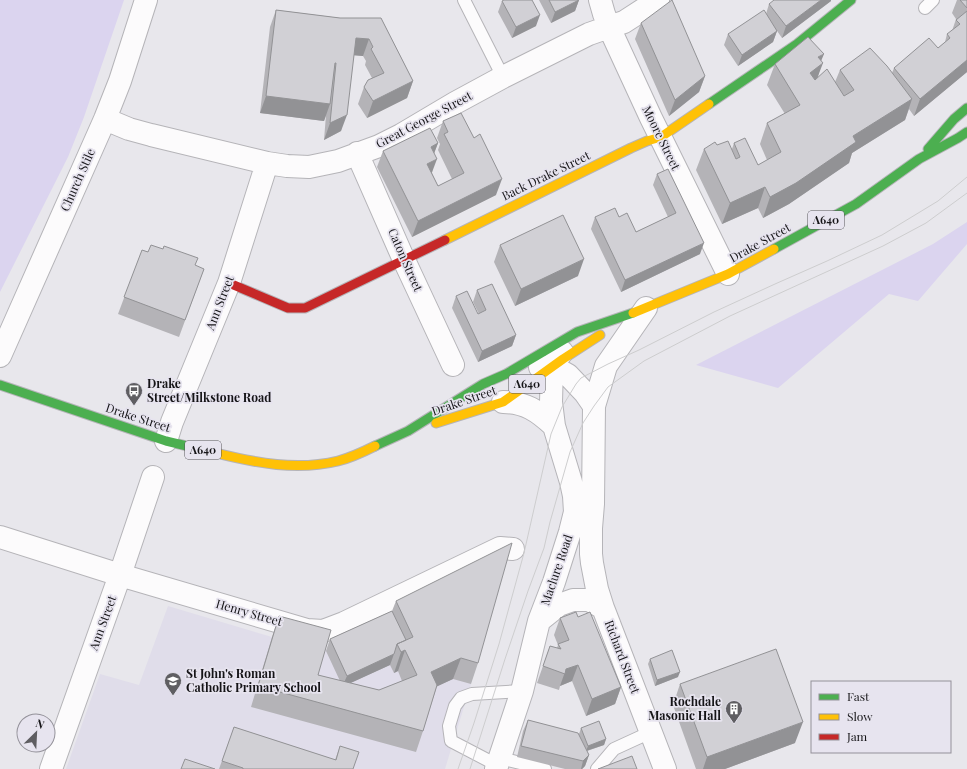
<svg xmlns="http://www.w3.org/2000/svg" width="967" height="769" viewBox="0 0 967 769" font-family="'Playfair Display',serif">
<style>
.built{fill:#e0ddea}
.green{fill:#dbd4ef}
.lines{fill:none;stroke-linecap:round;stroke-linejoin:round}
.lane-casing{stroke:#b5b4b8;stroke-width:14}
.street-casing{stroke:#b5b4b8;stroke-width:24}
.fast-casing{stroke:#b5b4b8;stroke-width:11}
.slow-casing{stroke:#b5b4b8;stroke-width:11}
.jam-casing{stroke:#b5b4b8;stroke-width:11}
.lane{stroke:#fcfbfc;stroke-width:12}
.street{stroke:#fcfbfc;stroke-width:22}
.fast{stroke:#4caf50;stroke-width:9}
.slow{stroke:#ffc107;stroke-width:9}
.jam{stroke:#c62828;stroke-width:9}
.tram{stroke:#cdcdce;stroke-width:1}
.wall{fill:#b4b3b7;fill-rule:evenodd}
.shaded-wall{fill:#929295}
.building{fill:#d1d0d5;stroke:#929295}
.labels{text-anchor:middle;stroke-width:3.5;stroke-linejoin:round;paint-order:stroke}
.shield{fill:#e7e4ef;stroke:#545258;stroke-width:1}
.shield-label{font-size:11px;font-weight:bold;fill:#151417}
.street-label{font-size:12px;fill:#151417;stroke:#e7e4ef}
.poi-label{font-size:12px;font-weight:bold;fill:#151417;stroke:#e7e4ef;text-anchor:start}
</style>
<rect width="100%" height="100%" fill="#e8e7ec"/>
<path class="built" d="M168,606L272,637L323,651L388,622L471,684L445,769H66L100,674L139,685Z"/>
<path class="green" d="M0,0H124L84,117L68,157L0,292Z
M967,222V244L918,301L889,294L778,388L696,365L933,244Z"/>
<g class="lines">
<defs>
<path id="lane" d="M464,0L503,77
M925,8L933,0
M500,758L545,769
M497,765L451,741L449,726L455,706L461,698L472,694L522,691
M597,769L614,749L651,732"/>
<path id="street" d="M600,0L604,14L609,27L651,118L728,274
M105,119L129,129L151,135L267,163L287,166L309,167L338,161L379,146L401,135L455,103L503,77L589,34L609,27L624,22L658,0
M357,153L404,260L453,365
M646,308L606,366L594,406L593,504L591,528V554L592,563L597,589L603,608L605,613L665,769
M0,356L105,119L120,81L146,0
M540,367L552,366L568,375L585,393L594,406
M503,402C525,402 538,411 554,426
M166,441L172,422L229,283L267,163
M0,537L120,575L307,630L323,631L344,623L500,548L513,549
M539,621L559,605L573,600H589L603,608
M51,769L120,575L153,477
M496,769L522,691L539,621L554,582L570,532L575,512L574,496L571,482L554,426L551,402L552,366L562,352"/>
<path id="fast" d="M709,104L797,44L851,0
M928,149L954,119L967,108
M774,249L856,204L919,159L958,138L967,132
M0,385L166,441L216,453
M375,446L408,431L483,384L506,374L577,332L633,313"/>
<path id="slow" d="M445,240L631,148L647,141L661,137L709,104
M633,313L728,274L774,249
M436,423L503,402L563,359L600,335
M216,453C256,463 297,471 338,461C350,458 363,452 375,446"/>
<path id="jam" d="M229,283L288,308H305L445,240"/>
</defs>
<use href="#lane" class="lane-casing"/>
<use href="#street" class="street-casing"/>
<use href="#fast" class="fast-casing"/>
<use href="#slow" class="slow-casing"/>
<use href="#jam" class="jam-casing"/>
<use href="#lane" class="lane"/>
<use href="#street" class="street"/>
<use href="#fast" class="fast"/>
<use href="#slow" class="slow"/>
<use href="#jam" class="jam"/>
<path class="tram" d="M458,769L474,723L499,644L524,553L551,434L562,407L576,384L581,378L608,364L639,350L714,312L775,284L827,261L882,235L938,201L967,177
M470,769L505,659L528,591L544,548L550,522L570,452L583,423L594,406L608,387L644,361L730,316L883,246L926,223L967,193"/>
</g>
<path class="wall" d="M539,0H579L575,11L551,23Z
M957,0H967V72L914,116L909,109L905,120L852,153L849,163L789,204L763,218L758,208L722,224L696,170L704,149L717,145L732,149L734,143L758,165L767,160L760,144L767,123L785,114L767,85L775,64L821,61L818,77L835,82L840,70L892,73L894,68L938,48L945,42L947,34L952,31L956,19L952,13Z
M502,1L536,26L512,38L498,12Z
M831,1L782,38L775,28L777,31L773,42L738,66L724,45L728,34L766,14L769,4Z
M276,10L340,18H381L413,81L407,98L367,118L358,104L364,87L372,78L365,65L366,61L363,56L354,55L341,131L324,140L326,115L324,121L260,113L270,27Z
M641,23L705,76L699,92L669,116L635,39Z
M443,121L496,195L412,237L377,167L383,151L438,143L434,153L432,173L438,186L452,179L438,150L440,144L437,138Z
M657,174L700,254L621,292L591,229L595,217H619L636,232L668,217L653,185Z
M500,245L578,276L515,306L494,262Z
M142,250L204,269L179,337L118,314Z
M477,290L516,335L512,346L478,362L452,308L456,296L478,314H479L473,302Z
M396,601L478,663L471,684L453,679L437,686L423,731L416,752L251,707L272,637L279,616L318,675L340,681L326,651L330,639L392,611ZM390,665L394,673L398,671L402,681L379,690L350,683Z
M578,617L621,687L615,704L586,716L572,681L560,686L559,690L537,683L550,646L557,648L558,645L554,635L560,618Z
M650,659L678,677L655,686L648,664Z
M680,684L795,743L725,769H696L673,705Z
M528,720L579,734L581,728L606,739L604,745L587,751L589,755L585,766L582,769H565L517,757L523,731Z
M234,727L335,760L340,746L353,769H219Z"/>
<path class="shaded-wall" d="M579,0L575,11L551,23L555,12Z
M821,0H831V1L782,38L786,26Z
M540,15L536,26L512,38L516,27Z
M777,31L773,42L738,66L742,55Z
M356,38L369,39L363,56L350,55Z
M824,54L819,66L823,63L815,84L810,73L818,57Z
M967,60V72L914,116L920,99Z
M705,76L699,92L669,116L675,100Z
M413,81L407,98L367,118L373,101Z
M266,96L330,104L324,121L260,113Z
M912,99L905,120L852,153L849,163L789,204L763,218L770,197L853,136Z
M347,115L341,131L324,140L330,123Z
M438,143L432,159L431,147Z
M437,159L431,175L427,164Z
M502,179L496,195L412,237L418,221Z
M765,187L758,208L722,224L730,203Z
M704,243L700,254L621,292L625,280Z
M584,259L578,276L515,306L521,289Z
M516,335L512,346L478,362L482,351Z
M405,650L398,671L394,673L401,652Z
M394,654L390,665L342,687L347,676Z
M461,658L453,679L423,693L431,672Z
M578,665L572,681L560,686L566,669Z
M680,672L678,677L655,686L657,680Z
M621,687L615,704L586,716L592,699Z
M803,722L795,743L725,769H703L707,757Z
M606,739L604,745L586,751L588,746Z
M589,755L585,766L582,769H581L583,761Z"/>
<path class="building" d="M504,0H532L540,15L516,27L502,1Z
M549,0H579L555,12Z
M672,0L705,76L675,100L641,23Z
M774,0H821L786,26L769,4Z
M960,0H967V8Z
M276,10L340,18H381L413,81L373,101L364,87L368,80L384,73L371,49L373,47L369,39L356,38L347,115L330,123L336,63H335L330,104L266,96Z
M764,10L777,31L742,55L728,34Z
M967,11V60L920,99L894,68L929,38L938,48L950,38L947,34L960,24L956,20Z
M808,37L824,54L818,57L823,63L810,73L815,80L827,69L844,96L854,90L840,70L870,48L887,66L912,99L853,136L856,142L796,183L770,197L765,187L730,203L704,149L715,142L717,145L728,141L736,159L740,157L734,143L745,138L758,165L781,152L767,123L800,105L775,64Z
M461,113L474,138L480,134L502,179L418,221L383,151L430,128L438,143L431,147L437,159L427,164L438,186L464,173L444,134L448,132L443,121Z
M668,169L704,243L625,280L595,217L615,208L619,217L627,213L636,232L676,213L657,174Z
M563,215L584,259L521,289L500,245Z
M151,245L163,249L164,246L198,258L195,265L204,269L185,320L124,297L142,250L148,252Z
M492,284L516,335L482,351L456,296L467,291L478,314L486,310L477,290Z
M512,543L478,663L461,658L431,672L437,685L423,731L258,686L279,616L331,630L318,675L379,690L417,675L405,650L401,652L397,644L413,637L396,601Z
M392,611L406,640L397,644L394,654L347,676L330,639Z
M576,612L578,617L590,612L621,687L592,699L578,665L566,669L565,674L543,666L550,646L561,649L558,644L569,640L560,618Z
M776,649L803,722L707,757L680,684Z
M672,650L680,672L657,680L650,659Z
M528,720L578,733L589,755L583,761L521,746Z
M599,721L606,739L588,746L581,728Z
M234,727L336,760L340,746L359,752L353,769H243V768L222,761Z
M632,756L637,769H598Z
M185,759L215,769H181Z"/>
<defs>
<symbol id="bus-pin" viewBox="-11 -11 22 30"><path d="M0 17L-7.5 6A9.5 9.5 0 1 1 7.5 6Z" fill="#5f5e62" stroke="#e7e4ef"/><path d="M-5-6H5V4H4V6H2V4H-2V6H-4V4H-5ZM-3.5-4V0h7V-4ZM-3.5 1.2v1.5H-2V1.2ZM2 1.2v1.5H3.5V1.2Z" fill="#fff"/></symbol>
<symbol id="school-pin" viewBox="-11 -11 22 30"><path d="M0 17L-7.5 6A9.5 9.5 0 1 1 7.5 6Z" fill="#5f5e62" stroke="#e7e4ef"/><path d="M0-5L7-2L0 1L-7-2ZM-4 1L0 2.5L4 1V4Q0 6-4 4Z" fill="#fff"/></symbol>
<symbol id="building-pin" viewBox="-11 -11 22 30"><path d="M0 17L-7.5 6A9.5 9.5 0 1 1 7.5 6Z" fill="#5f5e62" stroke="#e7e4ef"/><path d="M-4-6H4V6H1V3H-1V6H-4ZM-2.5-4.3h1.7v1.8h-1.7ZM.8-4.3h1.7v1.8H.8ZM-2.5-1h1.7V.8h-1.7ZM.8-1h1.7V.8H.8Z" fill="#fff"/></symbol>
</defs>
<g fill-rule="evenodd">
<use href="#bus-pin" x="124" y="381" width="20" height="27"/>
<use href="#school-pin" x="163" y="671" width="20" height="27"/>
<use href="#building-pin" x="724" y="699" width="20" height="27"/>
</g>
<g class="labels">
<g class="shield">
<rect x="808" y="211" width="36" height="18" rx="3"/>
<rect x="509" y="375" width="36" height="18" rx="3"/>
<rect x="185" y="441" width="36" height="18" rx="3"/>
</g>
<g class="shield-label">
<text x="826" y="224">A640</text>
<text x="527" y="388">A640</text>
<text x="203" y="454">A640</text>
</g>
<g class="street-label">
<text transform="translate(424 120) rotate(-28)" y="4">Great George Street</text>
<text transform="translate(661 138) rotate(64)" y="4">Moore Street</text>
<text transform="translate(546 176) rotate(-26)" y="4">Back Drake Street</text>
<text transform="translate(78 180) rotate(-66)" y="4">Church Stile</text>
<text transform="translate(760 243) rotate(-29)" y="4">Drake Street</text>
<text transform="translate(405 260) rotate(66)" y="4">Caton Street</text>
<text transform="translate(220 303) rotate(-69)" y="4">Ann Street</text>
<text transform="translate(464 401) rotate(-19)" y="4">Drake Street</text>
<text transform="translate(138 418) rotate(18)" y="4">Drake Street</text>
<text transform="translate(557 570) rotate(-71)" y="4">Maclure Road</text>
<text transform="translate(249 613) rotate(16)" y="4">Henry Street</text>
<text transform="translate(103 623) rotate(-70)" y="4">Ann Street</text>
<text transform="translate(622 657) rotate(69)" y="4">Richard Street</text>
</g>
<g class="poi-label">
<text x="147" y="388">Drake<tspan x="147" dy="14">Street/Milkstone Road</tspan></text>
<text x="186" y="678">St John's Roman<tspan x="186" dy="14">Catholic Primary School</tspan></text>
<text x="721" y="706" text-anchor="end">Rochdale<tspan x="721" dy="14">Masonic Hall</tspan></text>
</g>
</g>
<rect x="811" y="681" width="140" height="72" fill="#e7e4ef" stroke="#939199"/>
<rect x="819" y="694" width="20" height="6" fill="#4caf50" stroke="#939199"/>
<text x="847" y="701" font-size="12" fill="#151417">Fast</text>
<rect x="819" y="714" width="20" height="6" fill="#ffc107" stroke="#939199"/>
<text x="847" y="721" font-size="12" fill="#151417">Slow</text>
<rect x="819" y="734" width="20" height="6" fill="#c62828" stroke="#939199"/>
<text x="847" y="741" font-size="12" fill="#151417">Jam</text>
<g transform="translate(36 733) rotate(24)"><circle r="19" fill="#e7e4ef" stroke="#939199"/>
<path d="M0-3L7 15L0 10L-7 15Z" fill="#5f5e62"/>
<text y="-6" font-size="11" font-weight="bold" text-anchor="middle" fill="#151417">N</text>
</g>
</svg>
